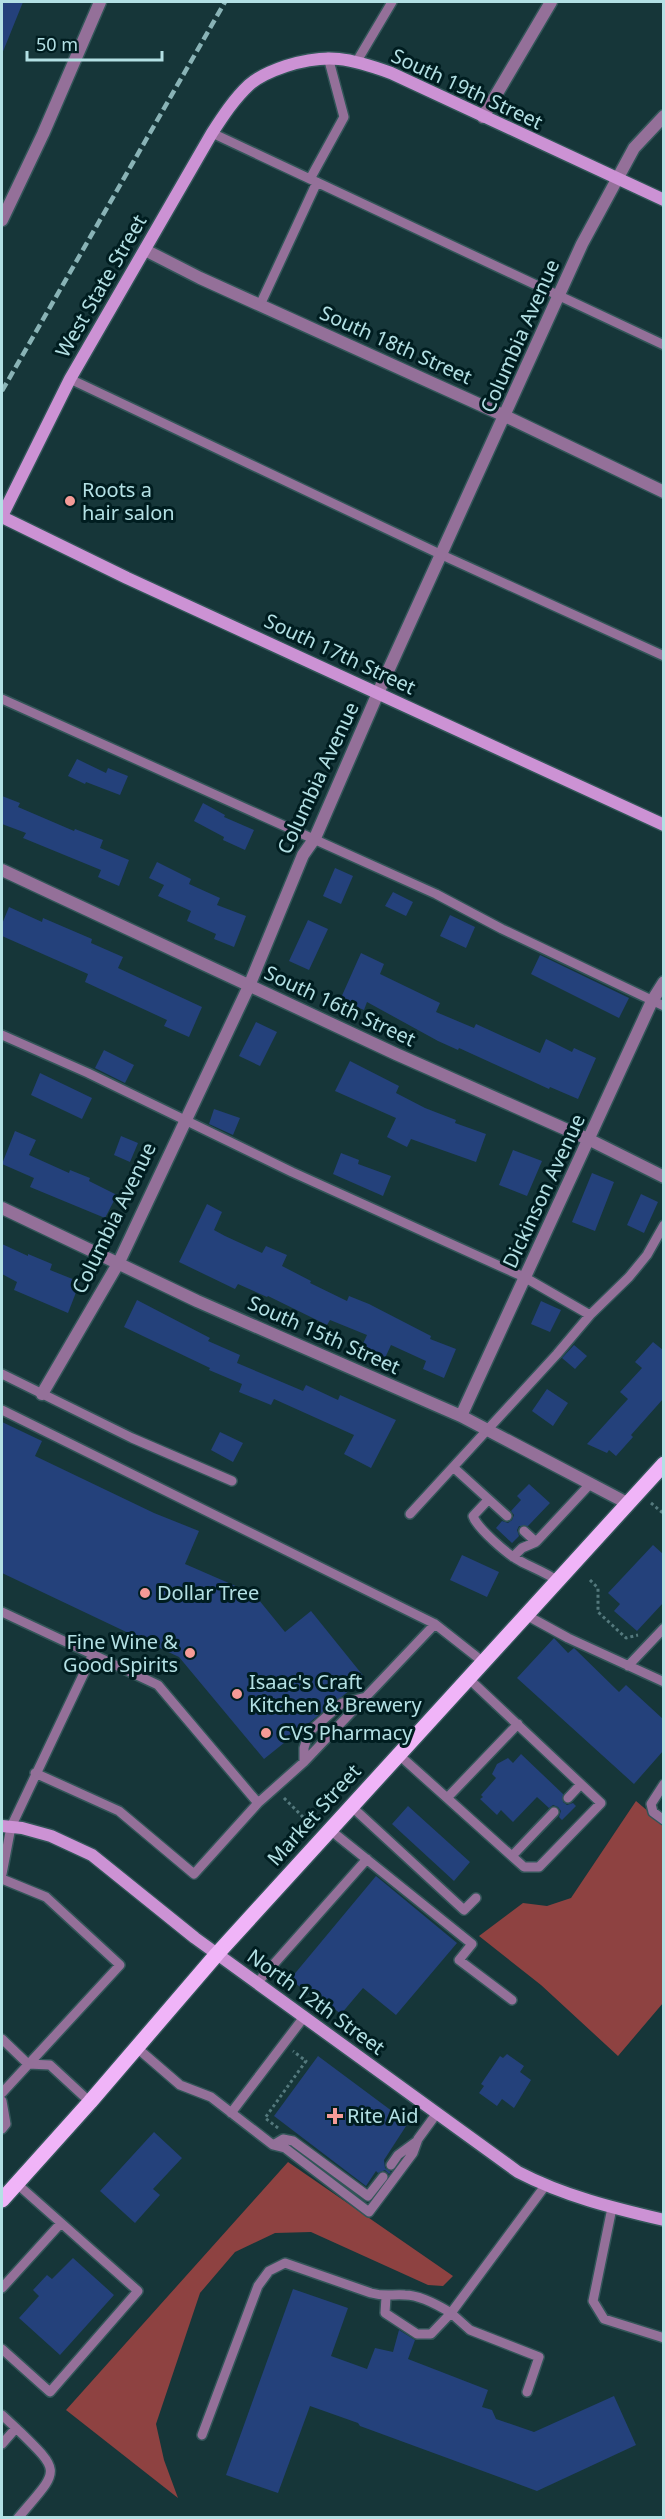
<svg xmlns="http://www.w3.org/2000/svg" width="665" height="2519" viewBox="0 0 665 2519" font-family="'Noto Sans',sans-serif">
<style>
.forest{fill:#8e4241}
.building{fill:#24417b}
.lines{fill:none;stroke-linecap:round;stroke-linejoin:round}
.lane-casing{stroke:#325558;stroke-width:12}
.street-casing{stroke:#325558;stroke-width:15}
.secondary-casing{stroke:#325558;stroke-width:15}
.primary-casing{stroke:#325558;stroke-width:18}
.path{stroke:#54797d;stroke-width:3;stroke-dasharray:3 3;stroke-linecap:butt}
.lane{stroke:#947099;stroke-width:9}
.street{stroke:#947099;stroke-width:12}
.secondary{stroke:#cc92d4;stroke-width:12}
.primary{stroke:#f0b4f8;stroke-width:15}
.rail{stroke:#89b3b6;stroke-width:4.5;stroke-dasharray:9 4.5;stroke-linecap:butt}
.poi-dot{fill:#f59b97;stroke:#001d20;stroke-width:2}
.labels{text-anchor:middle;stroke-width:6;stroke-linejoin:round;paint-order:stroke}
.street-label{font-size:20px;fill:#b3e0e4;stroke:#001d20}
.poi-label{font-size:20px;fill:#b3e0e4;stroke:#001d20;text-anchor:start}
</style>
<rect width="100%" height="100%" fill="#163639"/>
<path class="forest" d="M636,1801L663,1824V2003L618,2056L541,1985L479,1936L523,1903L547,1906L571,1898Z
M288,2162L453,2276L443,2286L428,2285L311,2232L275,2233L235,2252L200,2293L156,2424L164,2460L178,2498L66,2410Z"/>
<path class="building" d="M2,2H23L2,54Z
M77,759L106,773L108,768L128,776L120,795L86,782L85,784L68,776Z
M2,796L20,803L18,807L74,831L75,829L103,840L100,848L129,860L119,886L98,877L101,870L23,838L26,833L2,824Z
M203,803L225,815L224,817L254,830L245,850L223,840L224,837L194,821Z
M157,862L191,879L189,884L220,898L217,905L246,916L234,947L214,939L216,934L187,921L191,911L158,896L164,885L149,878Z
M335,868L353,876L341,904L323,896Z
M393,892L413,902L406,916L385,906Z
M9,907L42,922L43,918L92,939L91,943L123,957L118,968L202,1007L189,1037L164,1026L167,1020L85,982L88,974L2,936V924Z
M450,915L475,927L466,948L440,936Z
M308,920L328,929L309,970L289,961Z
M361,953L384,964L380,974L440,1003L436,1012L474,1028L476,1024L540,1053L546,1039L572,1052L574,1048L596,1058L578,1099L550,1087L549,1089L459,1048L458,1050L438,1041L367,1002L364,1010L340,1000Z
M540,955L629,998L619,1018L531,974Z
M256,1022L277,1032L260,1066L239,1056Z
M104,1050L134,1065L125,1083L95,1068Z
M350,1061L399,1086L396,1093L425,1108L456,1120L455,1123L486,1134L476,1162L411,1139L407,1147L387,1137L396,1118L335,1091Z
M40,1073L92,1098L82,1119L31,1095Z
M214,1109L240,1118L233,1135L209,1124Z
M15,1131L36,1140L29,1155L69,1173L70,1170L90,1178L89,1181L117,1195L105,1218L30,1187L34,1178L2,1164Z
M121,1136L138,1143L130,1162L114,1155Z
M513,1150L542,1161L527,1196L499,1185Z
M341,1153L359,1160L358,1164L391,1176L383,1196L333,1174Z
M592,1173L614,1182L595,1231L572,1222Z
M641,1194L658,1202L644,1233L627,1225Z
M207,1204L222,1212L214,1230L225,1236L262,1253L266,1246L287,1255L282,1266L311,1281L310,1283L347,1301L349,1296L369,1304L431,1336L430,1339L456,1349L444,1378L423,1369L426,1361L391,1345L385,1358L361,1348L367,1335L330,1320L327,1325L268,1296L267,1297L238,1284L235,1289L179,1262Z
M2,1244L28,1256V1254L52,1264L50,1270L80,1282L68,1313L14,1290L17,1282L2,1274Z
M137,1300L210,1338L208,1341L240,1355L237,1363L303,1391L306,1385L338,1400L340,1395L396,1420L371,1468L344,1454L354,1435L274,1399L271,1405L239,1392L242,1384L209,1370L210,1368L124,1327Z
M541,1301L561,1310L550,1332L531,1324Z
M653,1342L663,1350V1399L631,1435L633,1437L616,1456L609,1450L607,1453L587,1444L628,1399L620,1392L642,1368L635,1362Z
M574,1345L587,1356L575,1369L562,1358Z
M547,1389L568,1403L553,1426L532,1411Z
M2,1422L42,1441L35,1456L154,1513L199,1531L185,1564L254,1594L285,1632L311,1611L365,1678L264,1759L179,1657L2,1573Z
M220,1432L243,1443L233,1462L211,1450Z
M529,1484L550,1503L528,1526H519L517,1530L519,1536L512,1543L496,1528L502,1521L508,1523L512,1520L514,1515L511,1511L521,1500L517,1496Z
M653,1545L663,1554V1603L637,1631L614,1611L620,1604L608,1593Z
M462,1555L499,1572L487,1597L450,1580Z
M554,1638L568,1653L574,1648L619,1692L626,1685L663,1719V1751L634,1784L517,1678Z
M521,1754L563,1794V1802L567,1805L573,1803L576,1806L562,1820L559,1817L561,1811L558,1807L553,1805L549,1808L537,1797L513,1822L501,1810L497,1815L480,1799L483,1797L481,1795L496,1778L492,1774L497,1764L508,1758L513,1763Z
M408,1806L470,1862L454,1881L392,1824Z
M376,1876L457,1943L396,2015L363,1988L341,2014L311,1991L308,1994L293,1981L292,1977Z
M507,2054L524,2066L520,2072L531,2080L514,2108L502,2099L497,2106L479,2093L484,2086L481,2084L500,2056L503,2058Z
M318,2056L408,2123L384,2160L385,2168L391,2172L389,2174L385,2170L378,2173L376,2171L366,2186L274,2116Z
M154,2132L182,2158L153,2189L160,2195L135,2223L100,2191Z
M73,2258L114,2295L60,2355L19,2318L39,2296L33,2290L47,2275L52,2279Z
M293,2289L348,2308L331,2356L367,2369L375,2348L393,2352L399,2330L415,2340L408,2359L488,2390L482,2407L492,2410L496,2419L534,2432L614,2396L636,2445L537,2491L360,2426L358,2423L310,2406L278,2493L226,2475Z"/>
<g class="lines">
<defs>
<path id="lane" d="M357,61L392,2
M212,133L664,345
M310,179L344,117L328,57
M260,305L317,182
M70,379L442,555L664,656
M2,699L436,894L502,929L664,1006
M2,1035L88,1073L292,1172L524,1277L590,1315
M2,1374L132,1438L232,1481
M2,1410L435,1624
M453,1467L507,1516
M488,1500L473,1516C477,1528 508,1555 520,1561C533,1568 545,1572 558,1581
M410,1514L557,1354L590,1315L629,1277L647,1255L664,1225
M524,1531L536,1542
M513,1557L522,1548L536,1542L591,1483
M2,1612L158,1685L258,1803L304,1762L435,1624L482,1661
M526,1615L568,1638L664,1682
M628,1666L664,1628
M398,1754L524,1867H539L601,1803L467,1677
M304,1762V1748L309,1732L342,1703L366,1697
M35,1773L119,1811L194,1874L258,1803
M664,1784L651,1804L653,1812L664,1820
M447,1798L518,1724
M568,1798L581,1784
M351,1806L464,1910L476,1898
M329,1829L472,1944L459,1960L512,2000
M512,1856L554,1812
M2,1874L11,1827L93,1654
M2,1879L46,1897L120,1965L2,2093
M257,1983L367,1859
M2,2039L28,2064L50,2065L90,2102
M136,2047L180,2085L211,2097L273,2145L285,2148L369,2212L413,2153L418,2139L437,2113
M2,2101L6,2124L2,2129
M231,2113L304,2017
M273,2145L283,2139L293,2141L368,2196L383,2177
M391,2165L398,2155L417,2141
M612,2208L593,2301L604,2319L664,2338
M2,2288L61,2223
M386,2297L385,2313L417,2334H431L451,2313L470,2330L539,2357L527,2392
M2,2349L50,2392L138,2291L16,2183
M2,2415L16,2428L2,2444
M16,2428C63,2474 60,2468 18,2518
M202,2435L258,2286L269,2271L285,2263L371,2293C386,2297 392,2294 405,2295C420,2295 438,2305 451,2313L545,2186"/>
<path id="street" d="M483,117L551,2
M2,220L43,134L100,2
M145,250L200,278L505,416L664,492
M2,870L396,1054L590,1140L664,1177
M2,1208L197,1301L461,1416L627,1503
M42,1394L119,1262L249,986L303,855L315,838L378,693L582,244L634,148L664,116
M461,1416L652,1001L664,982"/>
<path id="secondary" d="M2,516L70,379L212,133C223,116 234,99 249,85C259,76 274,70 286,66C328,53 350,58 391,73L664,200
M2,517L127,578L664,825
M2,1826L22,1828L51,1836L92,1855L195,1938L518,2172C564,2196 613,2208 664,2220"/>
<path id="primary" d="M2,2200L90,2102L217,1954L664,1464"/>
</defs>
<use href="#lane" class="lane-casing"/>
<use href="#street" class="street-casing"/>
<use href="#secondary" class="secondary-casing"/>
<use href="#primary" class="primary-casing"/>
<path class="path" d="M651,1503L664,1514
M590,1580L598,1588V1612L626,1638L638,1635
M284,1798L306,1820
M278,2128L265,2118L306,2061L293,2051"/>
<use href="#lane" class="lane"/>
<use href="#street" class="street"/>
<use href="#secondary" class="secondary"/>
<use href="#primary" class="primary"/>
<path class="rail" d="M2,391L225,2"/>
</g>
<g class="poi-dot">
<circle cx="70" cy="501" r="6"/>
<circle cx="145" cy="1593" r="6"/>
<circle cx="190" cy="1653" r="6"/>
<circle cx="237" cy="1694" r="6"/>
<circle cx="266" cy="1733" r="6"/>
<path d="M332 2107h6v6h6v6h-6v6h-6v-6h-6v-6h6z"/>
</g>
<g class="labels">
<g class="street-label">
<text transform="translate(467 89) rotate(25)" y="7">South 19th Street</text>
<text transform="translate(101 286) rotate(-60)" y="7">West State Street</text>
<text transform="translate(520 336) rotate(-66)" y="7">Columbia Avenue</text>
<text transform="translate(396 345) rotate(24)" y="7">South 18th Street</text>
<text transform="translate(340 654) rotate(25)" y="7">South 17th Street</text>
<text transform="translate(318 778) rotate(-65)" y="7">Columbia Avenue</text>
<text transform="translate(340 1006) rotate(25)" y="7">South 16th Street</text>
<text transform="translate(544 1191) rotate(-65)" y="7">Dickinson Avenue</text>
<text transform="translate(114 1218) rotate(-64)" y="7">Columbia Avenue</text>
<text transform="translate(324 1335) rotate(24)" y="7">South 15th Street</text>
<text transform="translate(314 1815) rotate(-48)" y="7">Market Street</text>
<text transform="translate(316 2002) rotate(36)" y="7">North 12th Street</text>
</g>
<g class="poi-label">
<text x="82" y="497">Roots a<tspan x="82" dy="23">hair salon</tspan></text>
<text x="157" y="1600">Dollar Tree</text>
<text x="178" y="1649" text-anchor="end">Fine Wine &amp;<tspan x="178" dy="23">Good Spirits</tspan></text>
<text x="249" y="1689">Isaac's Craft<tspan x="249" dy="23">Kitchen &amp; Brewery</tspan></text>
<text x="278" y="1740">CVS Pharmacy</text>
<text x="347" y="2123">Rite Aid</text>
</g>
</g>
<rect width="665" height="2519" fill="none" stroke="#b3e0e4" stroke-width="6"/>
<path d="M27 51v9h135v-9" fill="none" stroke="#b3e0e4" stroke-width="3"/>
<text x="36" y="51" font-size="18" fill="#b3e0e4" stroke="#001d20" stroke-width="4.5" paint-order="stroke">50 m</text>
</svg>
